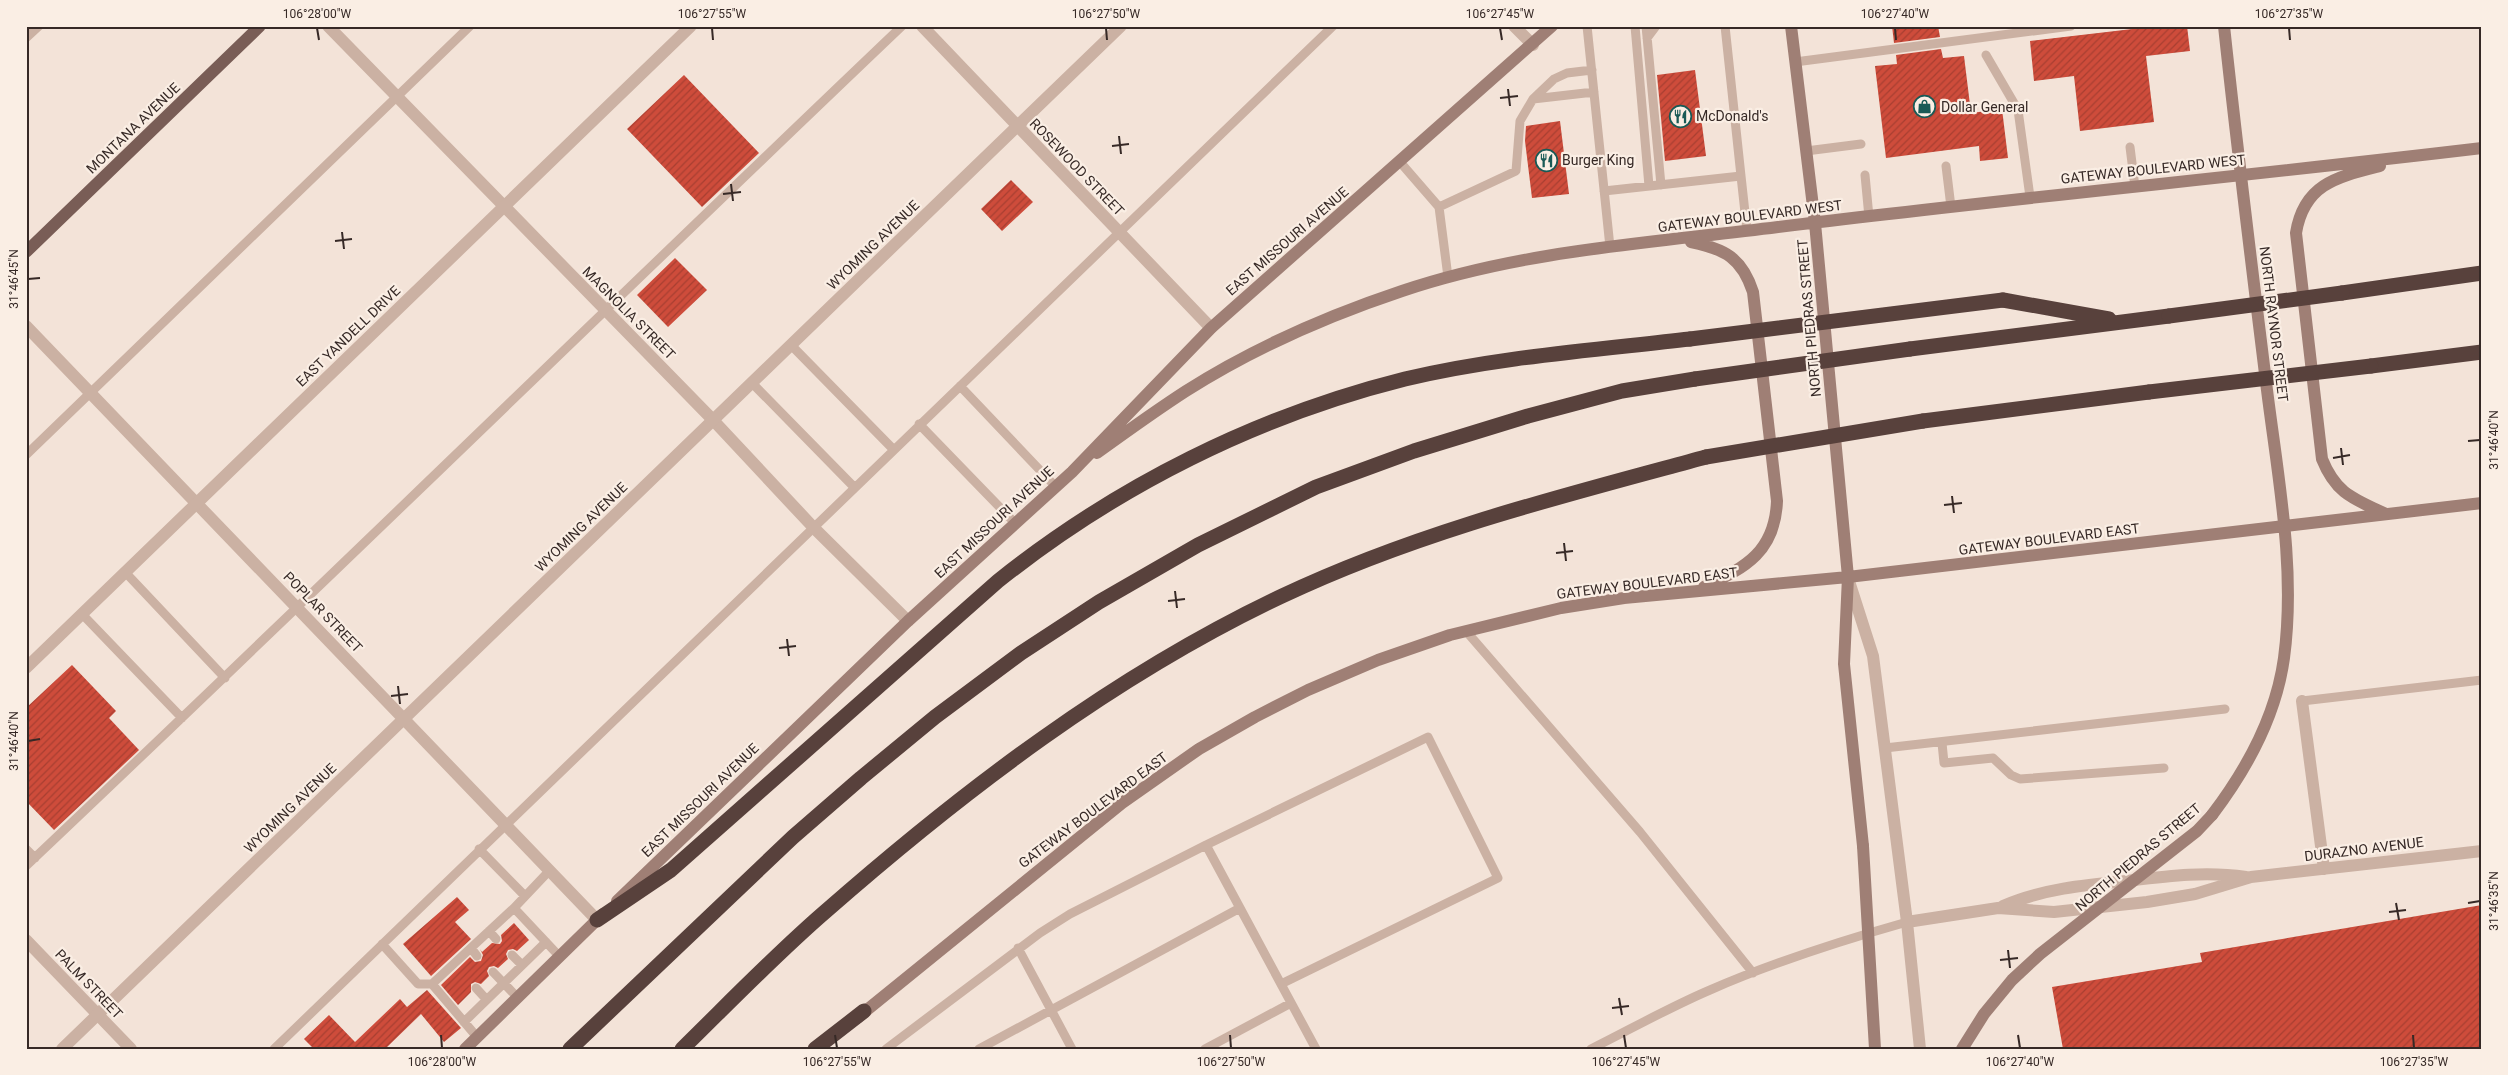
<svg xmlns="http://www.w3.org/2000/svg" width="2508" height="1075" viewBox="0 0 2508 1075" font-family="Roboto,sans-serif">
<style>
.building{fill:url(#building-hatch)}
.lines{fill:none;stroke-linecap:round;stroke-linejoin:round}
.service{stroke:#cbb1a3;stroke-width:9}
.minor{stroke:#cbb1a3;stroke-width:12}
.tertiary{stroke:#cbb1a3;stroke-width:12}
.secondary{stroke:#9f7f75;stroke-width:12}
.primary{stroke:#795d56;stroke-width:12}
.motorway{stroke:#58413c;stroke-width:15}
.secondary-bridge{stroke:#9f7f75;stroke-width:12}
.motorway-bridge{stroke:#58413c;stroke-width:15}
.ticks{fill:none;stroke:#362926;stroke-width:2}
.labels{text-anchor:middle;stroke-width:4.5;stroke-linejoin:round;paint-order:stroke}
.poi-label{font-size:14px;fill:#362926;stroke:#faeee4;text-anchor:start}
.street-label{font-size:14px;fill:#362926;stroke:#faeee4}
.neatline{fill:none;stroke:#362926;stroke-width:2}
.ticks-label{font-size:12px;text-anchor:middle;fill:#362926}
</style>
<defs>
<pattern id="building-hatch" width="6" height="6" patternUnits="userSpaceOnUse" patternTransform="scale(1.25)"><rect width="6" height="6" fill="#ce4c3b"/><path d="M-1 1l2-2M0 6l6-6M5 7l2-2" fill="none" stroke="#a83f31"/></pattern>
</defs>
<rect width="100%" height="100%" fill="#f3e3d8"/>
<path class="building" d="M1892,26H1938L1940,37L1894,43Z
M2158,26H2187L2190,51L2146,56L2154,122L2080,131L2074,76L2034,81L2030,41Z
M1941,49L1943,58L1964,56L1971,113L2002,109L2008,158L1980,161L1979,146L1886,158L1875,66L1897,64L1896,55Z
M1695,70L1706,156L1665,161L1657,75Z
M684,75L759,153L702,207L627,129Z
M1560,121L1569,194L1532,198L1525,141L1526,126Z
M1011,180L1033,202L1002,231L981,209Z
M675,258L707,290L668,327L637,295Z
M72,665L116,711L109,718L139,750L54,830L26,801V708Z
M457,897L469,910L455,922L471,939L431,976L403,944Z
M2482,905V1049H2063L2052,987L2202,962L2200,953Z
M514,923L529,940L517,951L513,949L508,950L506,954L508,959L498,968L494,966L489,967L487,971L489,976L481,984L475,982L471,984V992L458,1005L441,985L470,957L475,962L481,961L483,955L480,949L482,952L492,943L500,944L502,941L501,935Z
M427,990L461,1028L444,1042L421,1014L385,1049H314L304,1039L329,1015L355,1042L400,999L407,1007Z"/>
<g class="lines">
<path class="service" d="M1587,26L1610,247
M1635,26L1649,186
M1646,26L1661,185
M1725,26L1741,176
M26,38L39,26
M1647,38L1656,26
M1986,55L2018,110L2030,197
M1795,62L2071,26
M1533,99L1594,92
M2130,147L2135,187
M1806,151L1861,144
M1400,162L1439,207L1448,277
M1946,166L1951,207
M1865,175L1869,217
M1604,191L1741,176L1747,231
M1439,207L1516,171L1520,121L1533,99L1554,79L1567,73L1592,70
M791,345L893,449
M752,383L854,487
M960,386L1055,486
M919,424L1015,523
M26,455L470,26
M125,572L225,678
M82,614L182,718
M1466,631L1640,832L1753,973
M2302,701L2482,680
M1942,743L1944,763L1993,758L2011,775L2020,779L2164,768
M1885,748L2225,709
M1206,845L1428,737L1498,878L1281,984
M26,849L35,858
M479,849L525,896
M26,866C320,588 609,305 902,26
M550,870L514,908L560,957
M489,931L496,939
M382,944L418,984H432L514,908
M471,948L477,956
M1018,948L1072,1049
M512,955L522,965
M493,972L518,998
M432,984L477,1037
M476,988L486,999
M464,1022L546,942
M274,1049L1333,26
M886,1049L1040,933L1070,914L1206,845L1240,908
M979,1049L1240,908L1316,1049
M1205,1049L1291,1003
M1591,1049C1631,1029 1670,1007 1710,990C1774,962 1840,941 1907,922"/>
<path class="minor" d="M328,26L713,420L813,527L908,621
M922,26L1211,328
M1514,26L1533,45
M26,326L597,920
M1848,578L1873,656L1907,922L1920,1049
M2302,701L2324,869
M2003,906C2042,889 2085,885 2127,881C2168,876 2206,871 2246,877
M1907,922L1998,908L2054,912L2147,902L2195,894L2251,877L2482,851
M26,940L131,1049"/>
<path class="tertiary" d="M26,668L691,26
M62,1049L1121,26"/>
<path class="secondary" d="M1791,26L1815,223L1848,577L1844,664L1863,846
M2380,166C2337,177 2304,184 2296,233L2322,459C2336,494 2354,499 2386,514
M1691,242C1725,249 1742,258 1753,292L1777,501C1775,551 1747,567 1704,587
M1097,453C1126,432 1155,411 1186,391C1252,349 1327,316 1402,291C1523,250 1652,243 1778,227C2013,198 2247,176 2482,148
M2212,815C2247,769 2276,716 2284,658C2296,569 2278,478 2267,390C2252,269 2237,148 2224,26
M617,901L908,621L1072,472L1211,328L1552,26
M857,1018L1122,803L1199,749L1255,717L1308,690L1378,660L1450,635L1561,608L1624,598L1848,577L2482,503
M465,1049L603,914"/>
<path class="primary" d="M26,252L260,26"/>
<path class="motorway" d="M2342,293L2482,273
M2003,300L2109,319
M1910,349L2169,316
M2371,366L2482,352
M1923,421L2149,392
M597,920L671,870L998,581C1117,486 1257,416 1405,379C1498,357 1595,350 1690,339
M570,1049L793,837L861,778L935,717L1021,653L1099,602L1198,545L1316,487L1414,451L1528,416L1622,391L1695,379
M682,1049C729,1003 776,954 826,911C964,790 1115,675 1282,596C1417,532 1562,496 1706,457
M815,1049L864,1011"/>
<path class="secondary-bridge" d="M1863,846L1875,1049
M1962,1049L1984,1014L2012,980L2040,954L2197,831L2212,815"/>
<path class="motorway-bridge" d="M2169,316L2342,293
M1690,339L2003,300
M1695,379L1910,349
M2149,392L2371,366
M1706,457L1923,421"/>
</g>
<path class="ticks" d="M317,28L319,40M712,28L713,40M1106,28L1107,40M1500,28L1502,40M1895,28L1896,40M2289,28L2290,40M1508,89L1510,106M1500,98L1518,96M1119,136L1121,154M1112,146L1129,144M731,184L733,201M723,194L741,192M342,232L344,249M335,241L352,239M28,279L40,278M2468,441L2480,440M2341,448L2343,465M2333,458L2350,455M1952,496L1954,513M1944,505L1962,503M1564,543L1566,561M1556,553L1573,551M1175,591L1177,608M1168,601L1185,599M787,639L789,656M779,648L796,646M398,686L400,704M391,696L408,694M28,741L40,739M2396,903L2399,920M2468,903L2480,901M2389,912L2406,910M2008,950L2010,968M2000,960L2018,958M1619,998L1622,1015M1612,1008L1629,1006M441,1035L442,1048M835,1035L837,1048M1230,1035L1231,1048M1624,1035L1626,1048M2018,1035L2020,1048M2413,1035L2414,1048"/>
<defs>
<symbol id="shop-ring" viewBox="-11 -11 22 22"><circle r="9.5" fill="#faeee4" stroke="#195a56" stroke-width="1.5"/><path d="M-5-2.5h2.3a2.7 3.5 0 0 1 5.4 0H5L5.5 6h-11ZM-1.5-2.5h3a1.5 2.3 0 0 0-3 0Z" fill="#195a56"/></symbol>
<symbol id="restaurant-ring" viewBox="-11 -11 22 22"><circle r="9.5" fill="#faeee4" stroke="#195a56" stroke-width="1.5"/><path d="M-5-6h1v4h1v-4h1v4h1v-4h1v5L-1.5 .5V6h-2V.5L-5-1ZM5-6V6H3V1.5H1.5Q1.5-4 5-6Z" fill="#195a56"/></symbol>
</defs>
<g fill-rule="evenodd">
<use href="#shop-ring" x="1912" y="94" width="25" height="25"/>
<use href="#restaurant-ring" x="1668" y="104" width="25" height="25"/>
<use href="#restaurant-ring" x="1534" y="148" width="25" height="25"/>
</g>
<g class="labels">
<g class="poi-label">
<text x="1941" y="112">Dollar General</text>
<text x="1696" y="121">McDonald's</text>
<text x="1562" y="165">Burger King</text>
</g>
<g class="street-label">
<text transform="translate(133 128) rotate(-44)" y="5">MONTANA AVENUE</text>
<text transform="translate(1077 167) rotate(46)" y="5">ROSEWOOD STREET</text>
<text transform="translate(2153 169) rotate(-6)" y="5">GATEWAY BOULEVARD WEST</text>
<text transform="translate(1750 216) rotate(-7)" y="5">GATEWAY BOULEVARD WEST</text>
<text transform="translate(1287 241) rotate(-41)" y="5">EAST MISSOURI AVENUE</text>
<text transform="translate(873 245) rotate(-44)" y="5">WYOMING AVENUE</text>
<text transform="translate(629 313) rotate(45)" y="5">MAGNOLIA STREET</text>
<text transform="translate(1809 318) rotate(-95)" y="5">NORTH PIEDRAS STREET</text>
<text transform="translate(2274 324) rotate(83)" y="5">NORTH RAYNOR STREET</text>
<text transform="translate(348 336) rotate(-44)" y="5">EAST YANDELL DRIVE</text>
<text transform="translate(994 522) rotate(-43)" y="5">EAST MISSOURI AVENUE</text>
<text transform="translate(581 527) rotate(-44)" y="5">WYOMING AVENUE</text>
<text transform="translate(2049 539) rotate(-7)" y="5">GATEWAY BOULEVARD EAST</text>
<text transform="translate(1647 583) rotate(-7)" y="5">GATEWAY BOULEVARD EAST</text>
<text transform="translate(323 612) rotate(46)" y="5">POPLAR STREET</text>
<text transform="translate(700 800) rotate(-44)" y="5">EAST MISSOURI AVENUE</text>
<text transform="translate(290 808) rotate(-44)" y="5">WYOMING AVENUE</text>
<text transform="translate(1093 810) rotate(-37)" y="5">GATEWAY BOULEVARD EAST</text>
<text transform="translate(2364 849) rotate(-7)" y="5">DURAZNO AVENUE</text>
<text transform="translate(2138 857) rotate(-40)" y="5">NORTH PIEDRAS STREET</text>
<text transform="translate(89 984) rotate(46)" y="5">PALM STREET</text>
</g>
</g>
<rect width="2508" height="1075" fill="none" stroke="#faeee4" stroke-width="55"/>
<rect x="28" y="28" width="2452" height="1020" class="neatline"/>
<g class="ticks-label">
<text x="317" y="18">106°28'00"W</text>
<text x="712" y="18">106°27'55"W</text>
<text x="1106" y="18">106°27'50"W</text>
<text x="1500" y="18">106°27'45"W</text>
<text x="1895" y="18">106°27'40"W</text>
<text x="2289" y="18">106°27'35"W</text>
<text transform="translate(14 279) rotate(-90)" y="4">31°46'45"N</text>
<text transform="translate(2494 440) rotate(-90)" y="4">31°46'40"N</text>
<text transform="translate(14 741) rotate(-90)" y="4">31°46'40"N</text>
<text transform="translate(2494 901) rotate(-90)" y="4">31°46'35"N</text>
<text x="442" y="1066">106°28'00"W</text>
<text x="837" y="1066">106°27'55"W</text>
<text x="1231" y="1066">106°27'50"W</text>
<text x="1626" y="1066">106°27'45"W</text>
<text x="2020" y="1066">106°27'40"W</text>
<text x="2414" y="1066">106°27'35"W</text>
</g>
</svg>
